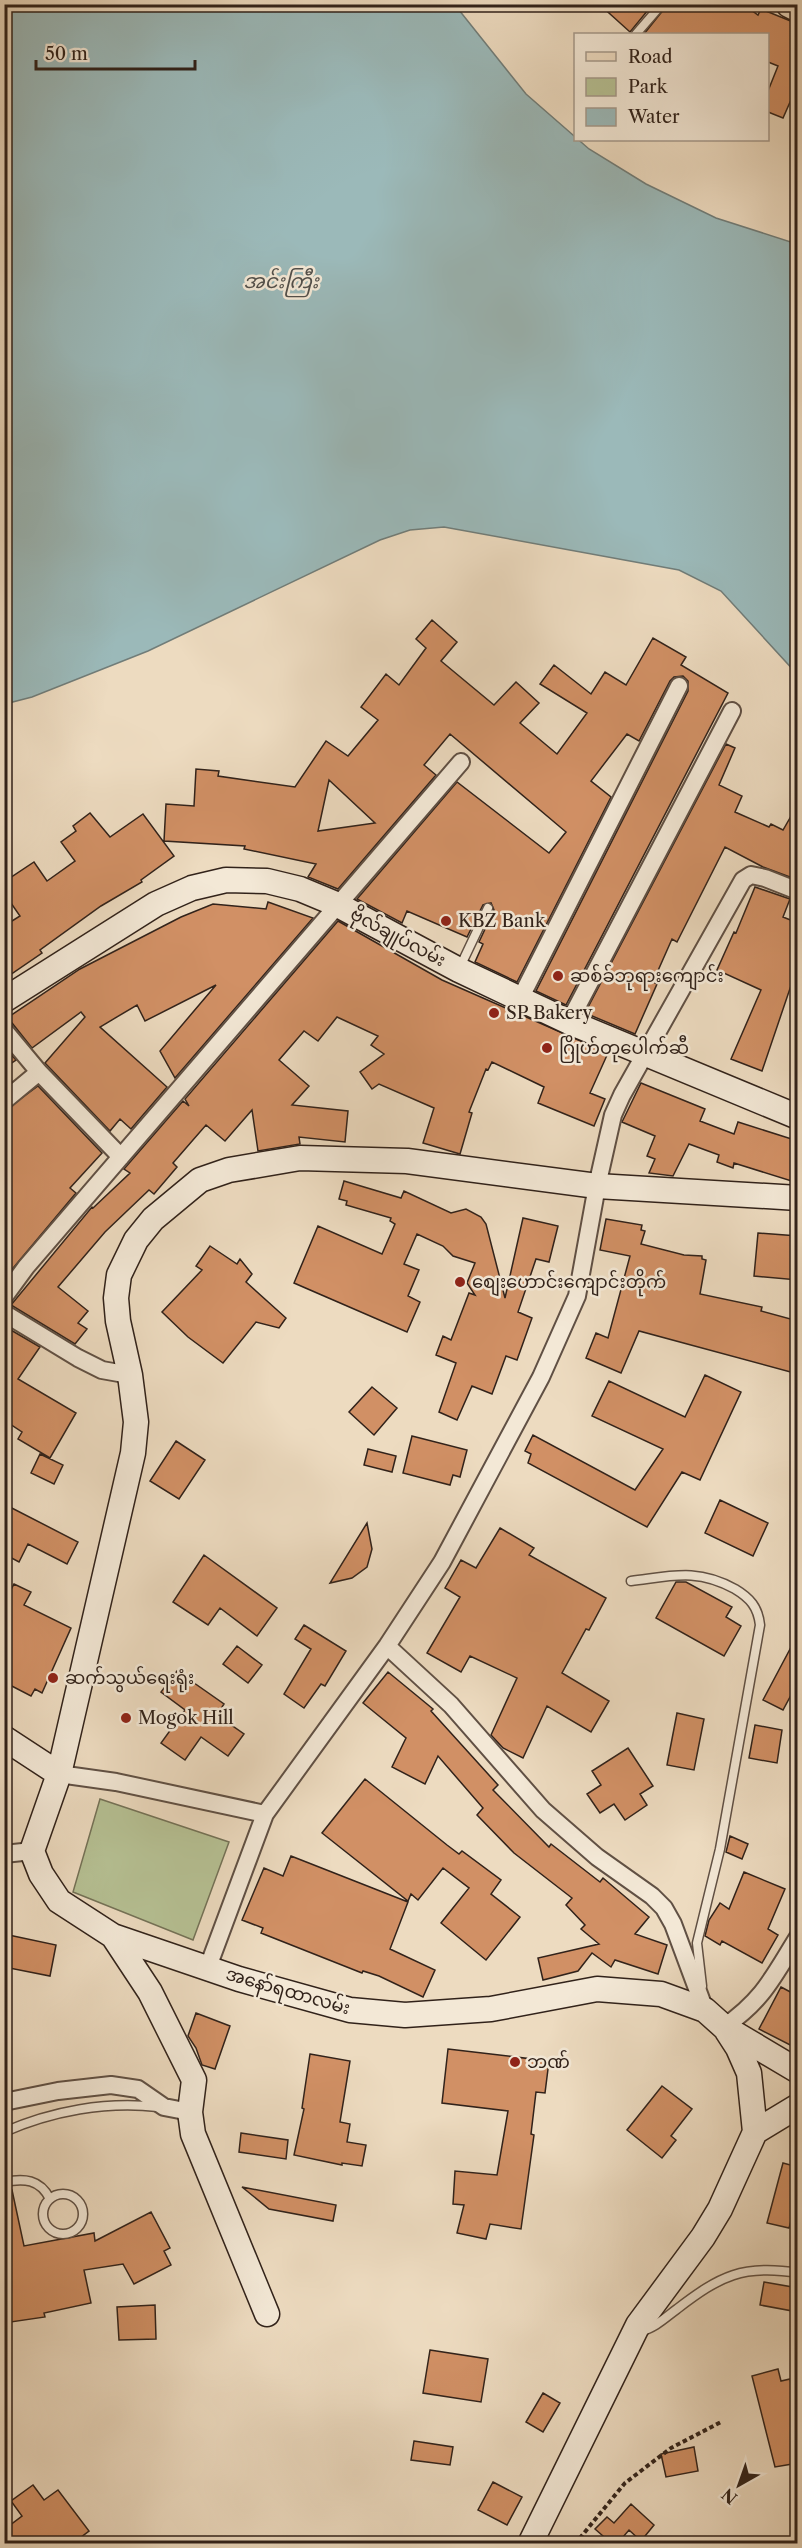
<svg xmlns="http://www.w3.org/2000/svg" width="802" height="2548" viewBox="0 0 802 2548" font-family="'Libre Caslon Text','Noto Sans Myanmar',serif">
<style>
.green{fill:#b6c194;stroke:#747257;stroke-width:1.5}
.water{fill:#9bb9b9;stroke:#717d79;stroke-width:1.5}
.building{fill:#d19065;stroke:#31221a;stroke-width:1.5;fill-rule:evenodd}
.lines{fill:none;stroke-linecap:round;stroke-linejoin:round}
.lane-casing{stroke:#605044;stroke-width:11}
.street-casing{stroke:#605044;stroke-width:20}
.secondary-casing{stroke:#31221a;stroke-width:27}
.primary-casing{stroke:#31221a;stroke-width:30}
.path{stroke:#31221a;stroke-width:4;stroke-dasharray:4.5 3;stroke-linecap:butt}
.lane{stroke:#f3e8d6;stroke-width:8}
.street{stroke:#f3e8d6;stroke-width:16}
.secondary{stroke:#f3e8d6;stroke-width:24}
.primary{stroke:#eddbc0;stroke-width:27}
.poi-dot{fill:#8f2418;stroke:#f3e8d6;stroke-width:2}
.labels{text-anchor:middle;stroke-width:5;stroke-linejoin:round;paint-order:stroke}
.poi-label{font-size:18px;fill:#31221a;stroke:#f3e8d6;text-anchor:start}
.street-label{font-size:18px;fill:#31221a;stroke:#f3e8d6}
.water-label{font-size:20px;font-style:italic;fill:#514f4a;stroke:#f3e8d6}
</style>
<rect width="100%" height="100%" fill="#eddbc0"/>
<filter id="stains"><feTurbulence type="fractalNoise" baseFrequency=".00333" numOctaves="4"/><feColorMatrix values="0 0 0 0 .2 0 0 0 0 .09 0 0 0 0 .02 0 0 0 .5 -.17"/></filter>
<radialGradient id="worn" r=".72"><stop offset=".6" stop-color="#630" stop-opacity="0"/><stop offset="1" stop-color="#630" stop-opacity=".3"/></radialGradient>
<path class="green" d="M100,1799L229,1842L193,1940L73,1892Z"/>
<path class="water" d="M5,4L455,5L526,94L589,149L646,184L716,218L797,244V674L721,591L679,570L444,527L410,530L380,540L148,651L32,697L5,704Z"/>
<path class="building" d="M599,4H653L630,32Z
M668,4H743L758,15L761,9L798,24V64L793,76L798,78V84L783,118L768,112V91L778,66L768,62V34H644Z
M432,620L457,642L441,661L494,705L516,682L539,703L520,723L557,754L587,713L540,684L554,665L591,694L605,672L626,685L653,638L686,657L681,665L728,693L566,1005L536,991L688,691V681L683,676L674,677L670,681L639,741L627,734L591,781L611,797L517,982L475,962L483,944L479,942L494,910L491,903L483,905L467,937L407,911L402,923L357,899L457,782L549,853L566,832L450,734L424,765L436,775L338,889L308,877L316,864L244,849L245,846L164,841L166,804L194,806L196,769L219,771L218,776L295,787L326,741L348,756L378,720L361,707L386,674L399,685L426,648L416,639ZM329,780L375,823L318,831Z
M726,744L735,748L719,785L742,796L735,812L769,827L771,824L783,830L798,804V880L763,867L725,847L677,942L672,939L653,982L657,984L635,1034L585,1013Z
M90,813L110,837L143,814L174,856L141,880L142,882L101,906L40,950L42,953L4,979V926L20,916L4,893V882L34,862L47,881L75,861L61,842L76,831L73,826Z
M755,887L790,899L783,917L798,923V965L762,1071L731,1059L761,990L717,970L734,932L736,933Z
M268,902L313,918L175,1078L160,1051L216,985L145,1021L137,1005L100,1027L167,1087L131,1129L120,1119L110,1131L45,1063L85,1017L81,1012L32,1048L12,1023L4,1020L80,969L181,917L213,904L266,909Z
M338,921L442,980L608,1053L590,1093L605,1099L594,1126L538,1103L544,1087L492,1062L488,1070L486,1069L469,1112L472,1113L460,1154L423,1143L434,1108L379,1084L372,1089L360,1072L384,1054L371,1045L378,1036L337,1017L318,1041L304,1031L279,1060L309,1086L292,1105L348,1111L345,1142L299,1137L300,1144L258,1151L252,1110L225,1141L206,1125L173,1163L177,1167L154,1194L149,1190L105,1232L58,1287L88,1311L78,1323L87,1329L75,1344L11,1305L92,1207L93,1208L130,1173L124,1169L183,1101L189,1106L185,1099Z
M4,1047L16,1060L4,1068Z
M641,1083L705,1109L700,1121L734,1134L738,1122L798,1141V1183L734,1163L733,1168L717,1162L719,1155L689,1144L673,1176L649,1173L655,1159L647,1156L655,1136L622,1122Z
M38,1086L102,1153L70,1188L76,1193L9,1273L4,1270V1111Z
M344,1181L401,1198L404,1191L451,1213L466,1209L481,1217L486,1224L505,1298L523,1218L558,1226L549,1262L536,1259L518,1312L532,1318L517,1360L506,1356L492,1394L472,1386L457,1420L439,1412L456,1363L436,1355L443,1336L451,1340L469,1293L475,1295L467,1283L475,1263L453,1256L443,1246L417,1234L404,1264L419,1270L408,1296L420,1302L407,1332L294,1283L318,1226L382,1254L395,1224L390,1221L391,1218L346,1205L347,1201L339,1199Z
M606,1219L642,1225L641,1230L645,1231L641,1244L684,1255L702,1256V1259L706,1260L700,1294L762,1307L761,1311L798,1321V1374L639,1331L621,1373L586,1358L596,1333L608,1338L630,1256L600,1250Z
M758,1233L798,1236V1280L754,1276Z
M210,1246L237,1264L240,1259L252,1274L246,1282L286,1318L279,1328L256,1322L223,1363L188,1337L162,1312L202,1270L196,1266Z
M4,1326L40,1347L18,1379L76,1413L50,1458L18,1439L22,1432L4,1420Z
M705,1375L741,1392L700,1480L682,1472L647,1527L528,1463L531,1454L525,1451L533,1435L635,1490L663,1449L592,1416L609,1381L685,1417Z
M372,1387L397,1408L374,1435L349,1412Z
M412,1436L467,1450L460,1477L453,1475L450,1485L403,1473Z
M176,1441L205,1460L179,1499L150,1481Z
M368,1449L396,1456L392,1472L364,1465Z
M40,1454L63,1465L54,1484L31,1473Z
M720,1500L768,1523L753,1556L705,1533Z
M4,1504L78,1542L67,1564L28,1544L19,1562L4,1554Z
M367,1523L372,1549L367,1567L352,1578L330,1583Z
M500,1528L534,1548L529,1555L606,1598L589,1630L586,1629L562,1673L609,1701L591,1732L547,1706L523,1758L503,1748L491,1735L517,1678L470,1656L461,1672L427,1653L460,1597L445,1588L461,1560L476,1568Z
M204,1555L277,1608L257,1636L220,1608L208,1625L173,1602Z
M676,1582H686L732,1607L726,1617L741,1626L724,1656L656,1618Z
M14,1584L31,1592L24,1605L71,1628L42,1693L35,1689L31,1696L4,1682V1603Z
M304,1625L346,1651L325,1686L321,1684L304,1708L284,1694L311,1649L295,1639Z
M798,1634V1682L783,1710L763,1700Z
M237,1646L262,1665L248,1683L223,1664Z
M177,1671L224,1704L217,1715L244,1734L228,1756L201,1737L185,1760L161,1743L185,1710L161,1692Z
M388,1672L433,1709L431,1711L498,1785L493,1790L549,1847L551,1844L600,1882L603,1878L649,1917L635,1934L667,1945L658,1974L615,1960L611,1967L592,1953L578,1971L543,1980L538,1958L599,1944L581,1929L585,1925L566,1905L572,1898L514,1853L477,1815L483,1808L438,1756L425,1784L392,1767L406,1738L363,1703Z
M677,1713L704,1719L694,1770L667,1765Z
M755,1725L782,1730L777,1763L749,1758Z
M628,1748L653,1786L640,1794L647,1805L625,1820L614,1804L600,1813L587,1794L601,1785L592,1771Z
M365,1779L447,1845L459,1854L462,1851L501,1880L491,1894L520,1917L486,1960L441,1923L469,1888L443,1868L418,1900L411,1894L408,1901L322,1833Z
M730,1836L748,1844L742,1859L726,1852Z
M291,1856L408,1902L390,1949L435,1970L423,1997L379,1976L363,1971L362,1973L261,1933L263,1928L242,1920L264,1868L283,1876Z
M744,1872L785,1889L768,1929L778,1935L762,1963L722,1941L720,1945L705,1936L709,1920L720,1903L729,1909Z
M4,1934L56,1945L50,1976L4,1967Z
M781,1987L798,1996V2049L759,2029Z
M196,2013L230,2026L215,2069L202,2065L196,2048L188,2036Z
M448,2049L549,2061L545,2093L536,2092L531,2134L534,2135L521,2229L490,2224L486,2239L457,2233L464,2205L453,2204L455,2171L497,2175L508,2111L442,2103Z
M310,2054L350,2061L340,2122L350,2124L347,2142L366,2145L362,2166L342,2163V2165L294,2155L304,2109L302,2108Z
M662,2086L692,2109L671,2136L676,2140L662,2158L627,2130Z
M241,2133L288,2140L286,2159L239,2152Z
M783,2163L798,2167V2195L789,2228L767,2223Z
M242,2187L336,2205L333,2221L269,2209Z
M12,2190L24,2246L94,2233L95,2241L151,2212L170,2248L164,2251L171,2265L134,2284L123,2264L84,2270L91,2303L44,2313L45,2317L4,2323V2191Z
M764,2282L798,2288V2312L760,2305Z
M155,2305L156,2339L119,2340L117,2307Z
M430,2350L488,2359L481,2402L423,2393Z
M778,2369L781,2381L790,2379L798,2411V2463L775,2467L752,2376Z
M543,2393L560,2403L543,2432L526,2422Z
M414,2441L453,2447L450,2465L411,2460Z
M694,2447L698,2471L666,2477L661,2454Z
M493,2482L522,2497L507,2525L478,2510Z
M33,2485L44,2500L58,2490L89,2531L72,2544H16L5,2529L22,2516L11,2501Z
M631,2504L654,2525L641,2541L629,2530L617,2544H596L603,2536L595,2529L607,2517L614,2523Z"/>
<g class="lines">
<defs>
<path id="lane" d="M636,34L662,4
M460,967L488,908
M631,1581C672,1576 697,1568 735,1589C750,1598 758,1607 760,1625L720,1849L697,1943L702,1986
M4,2132C52,2111 106,2101 158,2107
M4,2182C24,2178 40,2179 50,2199
M43 2214a20 20 0 1 1 40 0a20 20 0 1 1-40 0Z
M641,2331C655,2328 666,2317 677,2309C720,2276 743,2264 798,2273"/>
<path id="street" d="M520,999L679,686
M569,1022L732,711
M4,1030L39,1072L121,1157
M4,1101L39,1072
M4,1297L26,1267L461,762
M4,1313L78,1358L102,1370L130,1375
M387,1646L451,1705L543,1810L597,1857L652,1896L664,1908L673,1924L705,2010
M59,1774L116,1782L265,1814
M4,1854L32,1851
M208,1967L265,1814L387,1646L442,1562L541,1377L577,1296L597,1186L613,1115L622,1095L743,880L751,875L765,878L798,891
M724,2027C764,1999 773,1977 798,1937
M4,2102L58,2091L111,2085L138,2089L164,2107L190,2112"/>
<path id="secondary" d="M4,1000L156,904L192,888L226,880L267,881L300,889L336,904L459,970L569,1022L798,1117
M4,1738L59,1774L32,1851L41,1874L59,1901L113,1936L239,1979L350,2010L405,2015L491,2009L597,1989L661,1994L705,2010L724,2027L798,2071
M59,1774L133,1453L136,1422L130,1375L118,1321L116,1298L119,1275L136,1240L153,1219L200,1180L229,1170L300,1158L407,1161L597,1186L798,1198
M113,1936L150,1992L194,2080L190,2112L193,2134L267,2314
M755,2132L798,2106
M530,2544L638,2325L703,2237L720,2209L755,2132L749,2073L738,2048L727,2031"/>
<path id="primary" d="M790,4L798,8"/>
</defs>
<use href="#lane" class="lane-casing"/>
<use href="#street" class="street-casing"/>
<use href="#secondary" class="secondary-casing"/>
<use href="#primary" class="primary-casing"/>
<path class="path" d="M575,2544L625,2483L671,2448L721,2422"/>
<use href="#lane" class="lane"/>
<use href="#street" class="street"/>
<use href="#secondary" class="secondary"/>
<use href="#primary" class="primary"/>
</g>
<g class="poi-dot">
<circle cx="446" cy="921" r="6"/>
<circle cx="558" cy="976" r="6"/>
<circle cx="494" cy="1013" r="6"/>
<circle cx="547" cy="1048" r="6"/>
<circle cx="460" cy="1282" r="6"/>
<circle cx="53" cy="1678" r="6"/>
<circle cx="126" cy="1718" r="6"/>
<circle cx="515" cy="2062" r="6"/>
</g>
<g class="labels">
<g class="poi-label">
<text x="458" y="927">KBZ Bank</text>
<text x="570" y="982">ဆစ်ခ်ဘုရားကျောင်း</text>
<text x="506" y="1019">SP Bakery</text>
<text x="559" y="1054">ဂြိုဟ်တုပေါက်ဆီ</text>
<text x="472" y="1288">စျေးဟောင်းကျောင်းတိုက်</text>
<text x="65" y="1684">ဆက်သွယ်ရေးရုံး</text>
<text x="138" y="1724">Mogok Hill</text>
<text x="527" y="2068">ဘဏ်</text>
</g>
<g class="street-label">
<text transform="translate(398 937) rotate(28)" y="6">ဗိုလ်‌ချုပ်‌လမ်း</text>
<text transform="translate(288 1991) rotate(16)" y="6">အ‌နော်‌ရထာလမ်း</text>
</g>
<g class="water-label">
<text x="281" y="288">အင်းကြီး</text>
</g>
</g>
<rect width="802" height="2548" fill="none" stroke="#eddbc0" stroke-width="24"/>
<rect x="6" y="6" width="790" height="2536" fill="none" stroke="#31221a" stroke-width="3"/>
<rect x="12" y="12" width="778" height="2524" fill="none" stroke="#31221a" stroke-width="1.5"/>
<rect x="574" y="33" width="195" height="108" fill="#f3e8d6" stroke="#a5998b" stroke-width="1.5"/>
<rect x="586" y="52" width="30" height="9" fill="#eddbc0" stroke="#a5998b" stroke-width="1.5"/>
<text x="628" y="63" font-size="18" fill="#31221a">Road</text>
<rect x="586" y="78" width="30" height="18" fill="#b6c194" stroke="#a5998b" stroke-width="1.5"/>
<text x="628" y="93" font-size="18" fill="#31221a">Park</text>
<rect x="586" y="108" width="30" height="18" fill="#9bb9b9" stroke="#a5998b" stroke-width="1.5"/>
<text x="628" y="123" font-size="18" fill="#31221a">Water</text>
<g transform="translate(739 2485) rotate(220)" stroke="#f3e8d6" stroke-width="4.5" paint-order="stroke">
<path d="M0-4.5L10 22L0 15L-10 22Z" fill="#31221a"/>
<text y="-9" font-size="16" font-weight="bold" text-anchor="middle" fill="#31221a">N</text>
</g>
<path d="M36 60v9h159v-9" fill="none" stroke="#31221a" stroke-width="3"/>
<text x="45" y="60" font-size="18" fill="#31221a" stroke="#f3e8d6" stroke-width="4.5" paint-order="stroke">50 m</text>
<rect width="100%" height="100%" filter="url(#stains)"/>
<rect width="100%" height="100%" fill="url(#worn)"/>
</svg>
